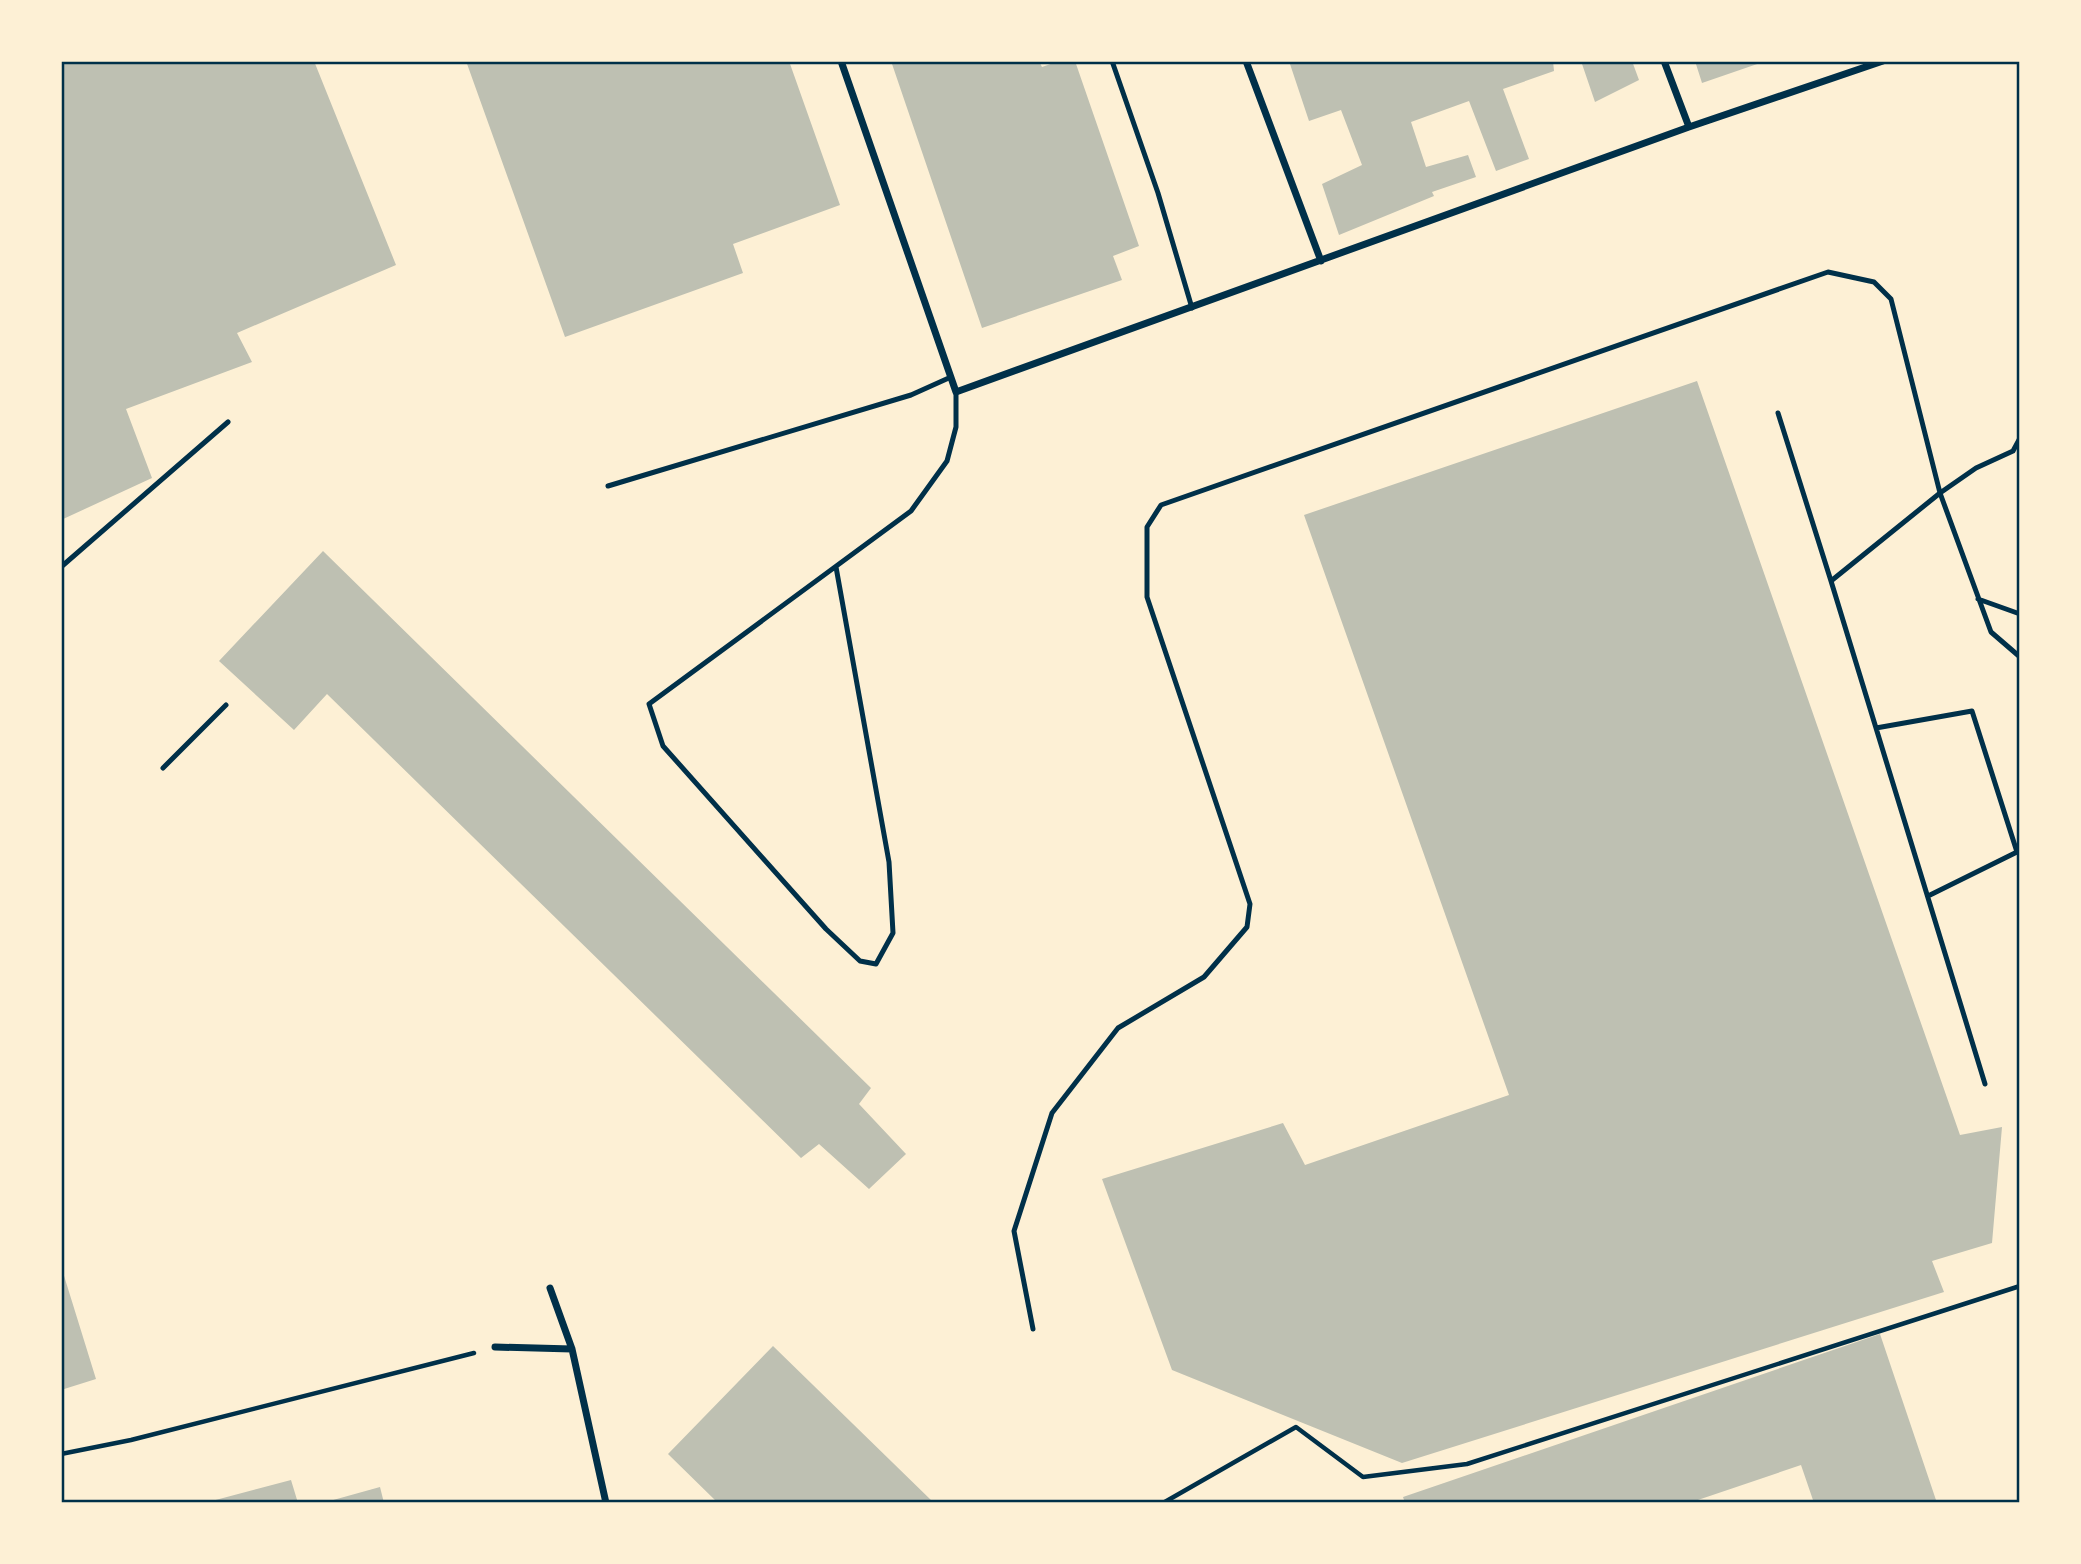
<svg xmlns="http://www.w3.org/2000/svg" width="2081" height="1564" viewBox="0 0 2081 1564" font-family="Raleway,sans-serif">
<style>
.building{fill:#bec0b2}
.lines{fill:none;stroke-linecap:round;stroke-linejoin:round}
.path{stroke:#003049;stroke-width:4.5}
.service{stroke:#003049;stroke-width:5}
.minor{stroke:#003049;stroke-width:7}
.neatline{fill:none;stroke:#003049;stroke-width:2.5}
</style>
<rect width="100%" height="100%" fill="#fdf0d5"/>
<path class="building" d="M61,61H314L396,265L237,333L252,362L126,409L152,478L61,520Z
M466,61H789L840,205L733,244L743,273L565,337Z
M891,61H1039L1042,67L1059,61H1075L1139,246L1113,256L1122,280L982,328Z
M1289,61H1553L1554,71L1503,89L1529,159L1496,171L1469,101L1411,122L1426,167L1468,155L1476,177L1432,192L1434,196L1339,235L1322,184L1362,165L1341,110L1309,121Z
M1581,61H1632L1639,80L1595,102Z
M1695,61H1763V62L1702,83Z
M1697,381L1960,1135L2002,1127L1992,1243L1932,1261L1944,1292L1402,1463L1172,1370L1102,1179L1283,1123L1305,1165L1509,1095L1304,515Z
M323,551L871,1088L859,1104L906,1154L869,1189L819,1144L801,1158L327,694L294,730L219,661Z
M61,1266L96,1379L61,1390Z
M1880,1334L1937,1503H1814L1801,1465L1689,1503H1405L1403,1497Z
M773,1346L932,1501L930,1503H718L668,1454Z
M291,1480L298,1503H209L208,1502Z
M380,1487L384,1503H326V1502Z"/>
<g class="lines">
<path class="path" d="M61,1454L131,1440L474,1353
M1163,1503L1296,1427L1363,1477L1467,1464L2020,1286"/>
<path class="service" d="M1112,61L1158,193L1192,308
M1778,413L1831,581
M608,486L911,395L951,377
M61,567L228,422
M836,567L889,862L893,933L876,964L860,961L826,929L663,746L649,704L911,511L947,461L956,427V392
M1978,599L2020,614
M1876,728L1972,711L2017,852L1928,896
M163,768L226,705
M1985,1084L1831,581L1940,493L1976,468L2013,451L2020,438
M1033,1329L1014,1231L1052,1113L1118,1028L1204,977L1247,927L1250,904L1147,597V527L1161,505L1828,272L1874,282L1891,299L1940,493L1991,632L2020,657"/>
<path class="minor" d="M841,61L956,392L1689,127L1883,61
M1246,61L1321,261
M1664,61L1689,127
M550,1288L572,1349L606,1503
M495,1347L572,1349"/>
</g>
<rect width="2081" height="1564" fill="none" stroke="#fdf0d5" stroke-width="126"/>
<rect x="63" y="63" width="1955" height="1438" class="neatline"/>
</svg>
